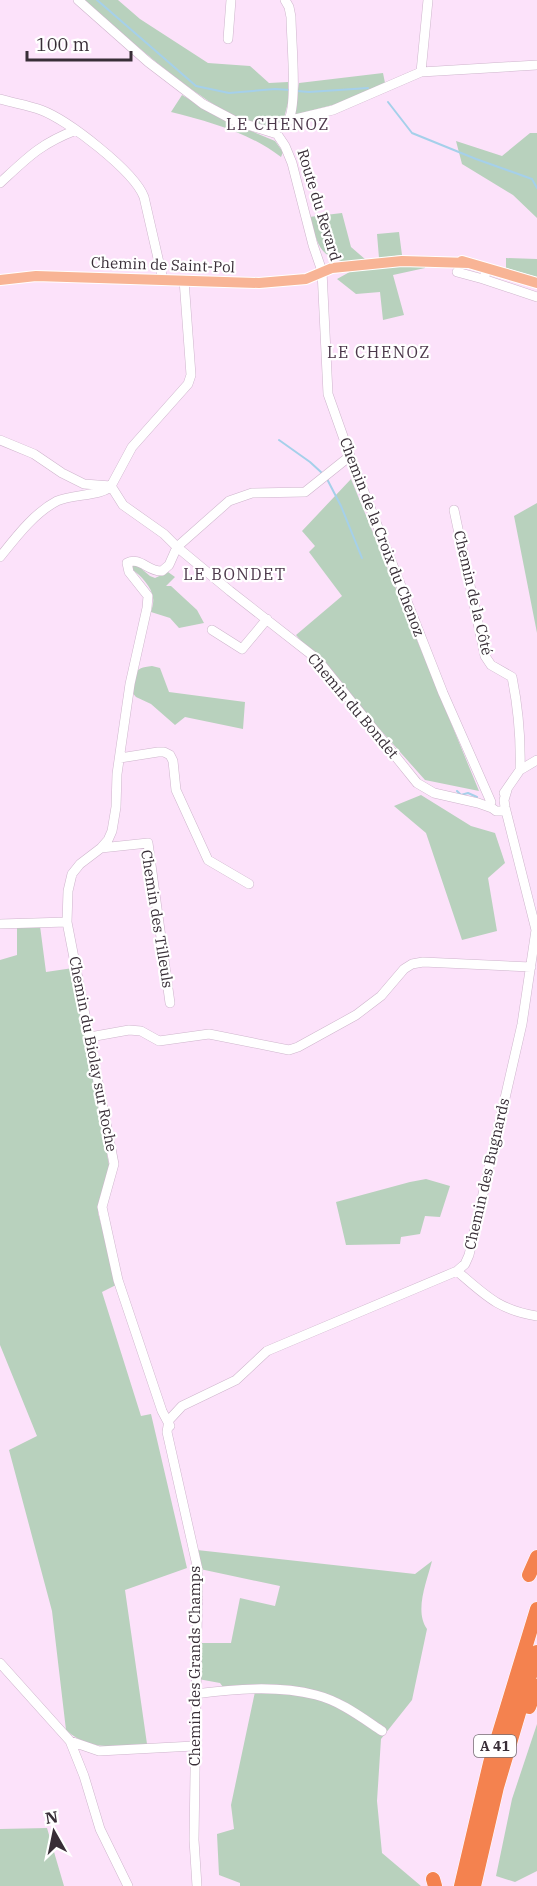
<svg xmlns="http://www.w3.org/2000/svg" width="537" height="1886" viewBox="0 0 537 1886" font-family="'IBM Plex Serif',serif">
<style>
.green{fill:#b8d1bd}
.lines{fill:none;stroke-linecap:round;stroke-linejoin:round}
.stream{stroke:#a5d0ea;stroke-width:2}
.minor-casing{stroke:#ceb5cc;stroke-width:10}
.major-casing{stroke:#fff;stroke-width:12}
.highway-casing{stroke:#fff;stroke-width:15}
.minor{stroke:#fff;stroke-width:9}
.major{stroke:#f8b495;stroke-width:10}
.highway{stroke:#f4824f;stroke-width:14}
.labels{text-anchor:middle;stroke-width:4.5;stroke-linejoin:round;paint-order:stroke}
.shield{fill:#fff;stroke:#746d73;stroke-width:1.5}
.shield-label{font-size:14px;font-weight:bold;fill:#382e37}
.street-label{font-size:15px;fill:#382e37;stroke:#fff}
.neighbourhood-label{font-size:16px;letter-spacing:1.5px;fill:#4b374a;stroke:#fff}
</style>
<rect width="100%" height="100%" fill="#fce2fa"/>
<path class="green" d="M84,0H118L140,19L208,63L250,66L269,83L288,82L289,99L284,118C281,120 277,124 273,125C236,139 114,26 84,0Z
M383,73L385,83L348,101L294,115L299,83Z
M182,95L225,120L275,141L283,152L281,157C248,132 210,122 171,112Z
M530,133H537V218L513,195L462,164L456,141L502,156Z
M342,213L351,247L373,266L425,262V268L393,275L404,315L383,320L380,292L356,294L337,279L355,269V265C318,255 321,252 309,217Z
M399,232L402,255L379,258L377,234Z
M506,258L537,259V277L506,268Z
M351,479L479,791L425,780L296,635L342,596L309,552L315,546L302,531Z
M537,503V633L514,516Z
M137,565L150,576L155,578L168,572L175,577L166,586H171L197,610L204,623L179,628L170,618L151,612C152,608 154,602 153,598C152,587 141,576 133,570V566Z
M152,666L160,668L169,692L245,702L243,729L185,717L175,725L151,704L136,697L131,691C136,674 132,668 152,666Z
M421,795L471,826L495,833L505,863L488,878L497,931L462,940L426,833L394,806Z
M40,926L46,972L73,968L110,1170L98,1213L118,1284L102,1292L141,1416L151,1414L187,1568L125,1590L147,1744C116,1746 90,1752 66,1730L52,1611L9,1450L37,1436L0,1345V960L17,955V927Z
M426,1179L450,1186L440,1217L425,1216L420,1234L401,1237L400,1244L346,1245L336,1202L410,1182Z
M197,1550L415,1574L432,1561C427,1581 414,1611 427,1629L412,1700L381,1739L377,1801L382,1853L421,1886H240V1883L219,1875L217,1834L234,1829L231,1805L256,1687H223L220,1683L198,1679L200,1643H231L240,1598L275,1606L280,1586L200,1569Z
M537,1724V1871L515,1882L496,1876L512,1799Z
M47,1828L64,1886H0V1829Z"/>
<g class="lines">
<path class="stream" d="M97,0L196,86L229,93L275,89L290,90
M297,91L309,92L368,88
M388,102L412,133L476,159L532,179L537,188
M279,440L310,462L322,473
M327,479L341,506L362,558
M457,791L461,795L468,793L477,797"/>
<defs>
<path id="minor" d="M78,0L148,62L203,104L235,121L277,134L285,146L292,163L313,245L322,271L328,394L350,456L443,693L491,802
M228,39L231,0
M421,72L428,0
M0,99C13,103 28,105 41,110C68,120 134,171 144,197L163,280
M287,121L333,110L421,72L537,65
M272,132C278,129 284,126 288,121C298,106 291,38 291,17L289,7L285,0
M0,183C28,157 40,144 76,130
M457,272L483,279L486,273
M483,279L537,297
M0,440L34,454L62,473L84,484L111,486L132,447L188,384L191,375L184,280
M350,456L305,492L252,493L229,501L177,547L230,591L317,659L417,783L434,793L478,803L492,808L496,811H501
M454,510L485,656L491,665L512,677C518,707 521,739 520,770
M0,557C16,537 34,513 57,501C72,494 103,496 111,486L123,505L164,534L177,547L169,565L162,571C148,572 140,556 127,563L129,572L148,596L147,608L130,684L117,774L116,807L112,831L108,840L101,848L80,864L72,874L68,891L67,922L114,1164L102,1207L118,1280L162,1411L170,1426
M212,630L242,649L267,619
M120,758L158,752H164L170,755L173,761L176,790L208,860L249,884
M504,793L520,770L537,760
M101,848L148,843L170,1003
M0,924L67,922
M90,1037L129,1030L141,1031L159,1041L209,1034L289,1050L298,1047L356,1015L381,996L404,969L412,964L423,962L531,967
M457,1271C486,1296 499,1310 537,1316
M0,1663L70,1741L84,1776L100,1829L128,1886
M195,1694C234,1689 277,1685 316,1695C340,1701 361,1717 382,1731
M70,1741L99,1751L194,1746
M197,1886L194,1840L198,1570L167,1432L169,1420L182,1406L236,1380L267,1351L457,1271L465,1264L469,1255L522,1024L536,930L505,807L504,800L507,790"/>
<path id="major" d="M462,261L537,283
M0,280L36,276L259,283L306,279L332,268L402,261L469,263"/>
<path id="highway" d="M529,1575L537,1557
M529,1707L537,1686
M433,1879L435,1886
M461,1886L490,1763L537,1609
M474,1886L497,1787L537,1652"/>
</defs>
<use href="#minor" class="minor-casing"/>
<use href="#major" class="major-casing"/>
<use href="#highway" class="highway-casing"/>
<use href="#minor" class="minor"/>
<use href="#major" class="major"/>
<use href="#highway" class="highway"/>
</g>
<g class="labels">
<rect class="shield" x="474" y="1735" width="42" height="22" rx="4.5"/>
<g class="shield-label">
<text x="495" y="1751">A 41</text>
</g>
<g class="street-label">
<text transform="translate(319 205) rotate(73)" y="5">Route du Revard</text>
<text transform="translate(163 265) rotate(2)" y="5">Chemin de Saint-Pol</text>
<text transform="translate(382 537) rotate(69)" y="5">Chemin de la Croix du Chenoz</text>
<text transform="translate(473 593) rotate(77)" y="5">Chemin de la Côté</text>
<text transform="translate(353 706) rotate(50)" y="5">Chemin du Bondet</text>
<text transform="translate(157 919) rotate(81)" y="5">Chemin des Tilleuls</text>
<text transform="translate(93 1054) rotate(79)" y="5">Chemin du Biolay sur Roche</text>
<text transform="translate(487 1174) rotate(-77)" y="5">Chemin des Bugnards</text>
<text transform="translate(195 1666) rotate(-90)" y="5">Chemin des Grands Champs</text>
</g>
<g class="neighbourhood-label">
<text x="278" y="130">LE CHENOZ</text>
<text x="379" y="358">LE CHENOZ</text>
<text x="235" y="580">LE BONDET</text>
</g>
</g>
<g transform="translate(54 1832) rotate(351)" stroke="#ffffff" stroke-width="4.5" paint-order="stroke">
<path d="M0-4.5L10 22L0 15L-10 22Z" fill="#382e37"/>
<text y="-9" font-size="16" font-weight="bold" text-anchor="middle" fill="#382e37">N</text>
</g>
<path d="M27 51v9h104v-9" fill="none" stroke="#382e37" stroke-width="3"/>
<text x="36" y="51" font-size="18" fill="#382e37" stroke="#ffffff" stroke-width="4.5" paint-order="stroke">100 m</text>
</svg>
